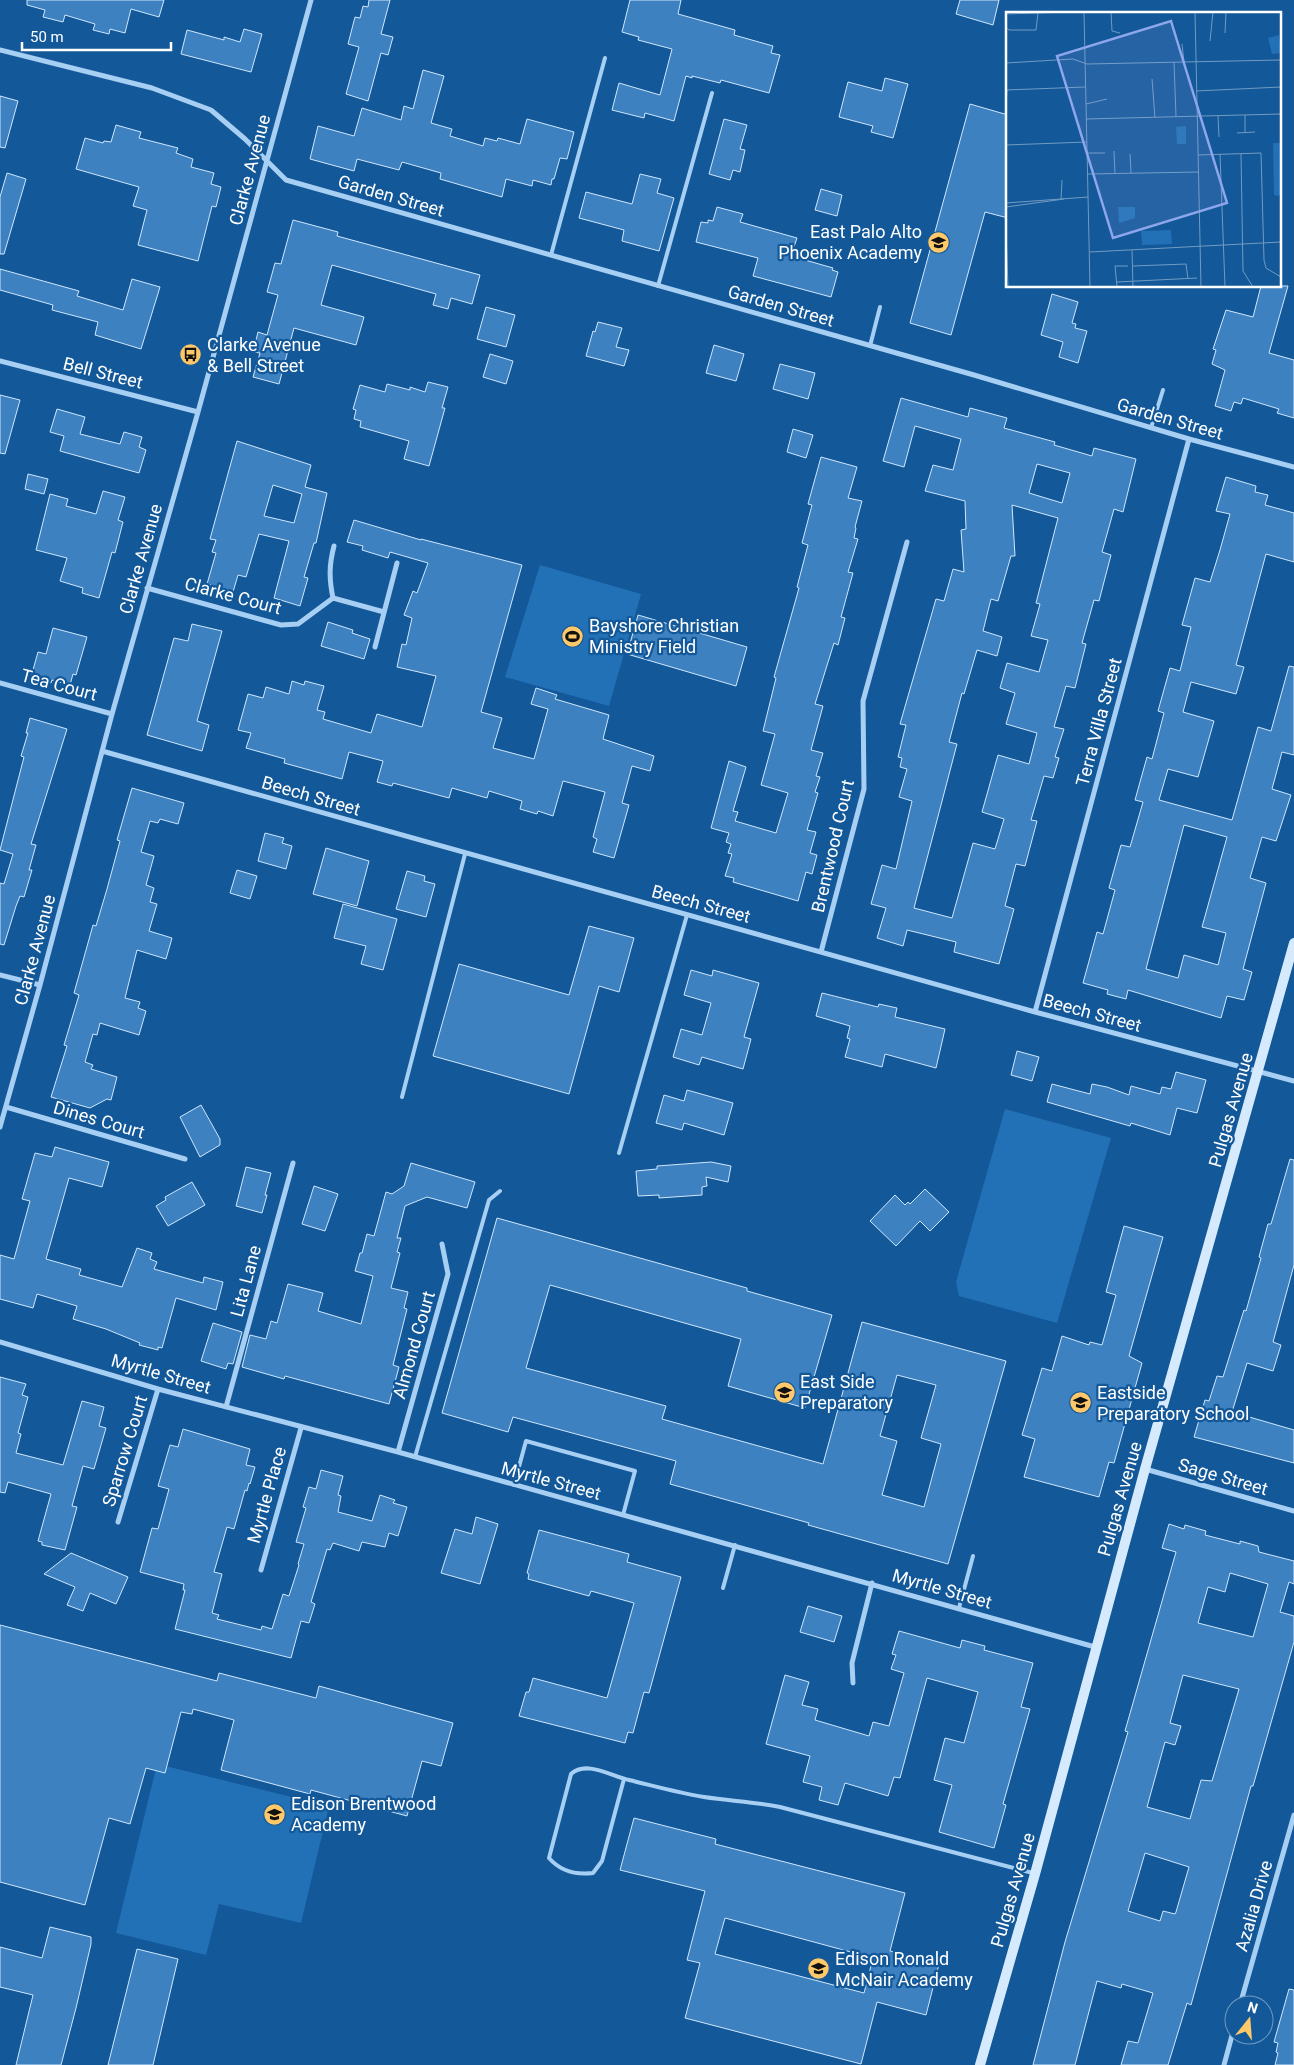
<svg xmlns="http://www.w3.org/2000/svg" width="1294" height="2065" viewBox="0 0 1294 2065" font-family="Roboto,sans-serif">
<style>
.green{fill:#2271b6}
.building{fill:#3d81c1;stroke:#cfe7fd;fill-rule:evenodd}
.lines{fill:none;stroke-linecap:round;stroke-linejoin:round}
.lane{stroke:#a7cff3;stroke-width:4}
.street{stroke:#a7cff3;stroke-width:5}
.secondary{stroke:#d6eafd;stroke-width:10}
.labels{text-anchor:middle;stroke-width:4.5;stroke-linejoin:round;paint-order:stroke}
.street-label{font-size:18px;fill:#fff;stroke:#135899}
.poi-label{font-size:18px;fill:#fff;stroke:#135899;text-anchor:start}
.inset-road{fill:none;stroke:#719bc2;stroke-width:1}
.view{fill:#8ea6ec;fill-opacity:0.15;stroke:#8ea6ec;stroke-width:2.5}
.inset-edge{fill:none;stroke:#fff;stroke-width:2.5}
</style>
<rect width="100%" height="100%" fill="#135899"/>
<path class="green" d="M540,565L641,594L609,706L505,677Z
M1005,1109L1111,1138L1057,1323L959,1296L956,1282Z
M157,1764L329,1806L301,1923L219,1904L206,1955L116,1933Z"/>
<path class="building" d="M27,0H164L159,17L131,9L125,33L110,29L109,34L93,30L95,24L65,15L63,22L43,17L45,10L27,5Z
M369,0H390L381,34L393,37L388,55L381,53L368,101L346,94L359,47L348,44L355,17L360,18L363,6L368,7Z
M630,0H681L678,14L735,30L734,35L773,46L771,53L780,55L769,93L721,80L720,83L692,76V78L686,76L674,121L645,113L644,118L612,110L619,83L660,95L672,49L638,40L639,37L622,32Z
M960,0H999L993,25L956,14Z
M244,29L262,34L251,72L181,54L187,30L224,40V37L240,42Z
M423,70L444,76L431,123L452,129L450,136L483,146L485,138L497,141L498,138L520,144L527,119L574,132L567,159L560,158L554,179H552L551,185L533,180L532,186L506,179L502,197L440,179L441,173L402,162L399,170L357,159L354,171L310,159L318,126L354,136L362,108L401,120L404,106L413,109Z
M885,78L908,84L893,138L871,132L873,126L839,117L848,82L882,91Z
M0,96L18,101L5,148L0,147Z
M970,104L1008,115V218L985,212L951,335L910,323Z
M724,119L747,125L740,149L745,150L740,172L733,170L730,180L709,174Z
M116,125L141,132L139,138L178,148L176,153L193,159L191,167L214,173L211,184L221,187L216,207L212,206L198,261L138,245L147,210L133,206L139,187L76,169L85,138L103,143L104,141L111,142Z
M7,173L26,179L4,254H0V197Z
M640,174L661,179L657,193L674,198L659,251L622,241L624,230L579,218L586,192L632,204Z
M821,189L842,195L837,216L815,210Z
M717,207L743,214L740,222L797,238L791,256L833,268L832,270L838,272L831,297L753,276L758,258L696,242L701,222L708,223V220L713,221Z
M293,220L338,232L337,236L480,275L472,304L451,298L448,309L433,305L436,294L332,265L321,305L364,317L356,345L294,328L279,384L253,377L260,353L253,352L258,332L267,335L278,295L267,292L275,263L281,264Z
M0,269L79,291L77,296L123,310L132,279L160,287L141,349L95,335L98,322L52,310L53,305L0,290Z
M1261,286H1288L1269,353L1294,360V418L1277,413L1279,409L1243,398L1241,404L1234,402L1231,411L1215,406L1225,370L1212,364L1216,350L1213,349L1226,310L1253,317Z
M1052,294L1078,302L1072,323L1076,324L1075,328L1087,331L1078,363L1059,357L1063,342L1041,335Z
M486,307L515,315L506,347L477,339Z
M598,322L622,328L616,347L629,350L624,366L586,356L593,331L595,332Z
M714,345L744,354L736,381L706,373Z
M490,354L513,361L506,384L483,377Z
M780,364L815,373L808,399L773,389Z
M428,382L448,387L442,408H445L429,466L404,459L409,441L360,427L361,421L354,419L356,410L353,409L360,385L385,392L387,384L410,390V387L425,392Z
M0,395L20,400L5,454L0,453Z
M901,398L968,417L970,408L1007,418L1004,428L1055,442L1054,445L1092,456L1094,448L1136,459L1123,512L1114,509L1102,552L1111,555L1099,601L1094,600L1082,643L1086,644L1075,688L1066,686L1054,727L1064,729L1055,757L1059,758L1053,778L1044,776L1031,820L1037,821L1025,866L1016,864L1005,906L1014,909L999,964L954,952L956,942L907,930L903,946L877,938L886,908L871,904L882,865L896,869L912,801L899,797L907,769L900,767L902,758L898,757L906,725L900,724L936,599L944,601L953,569L964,572L961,530L966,529L965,501L925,491L933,465L953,470L961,439L915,426L904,467L883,461ZM1037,464L1070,473L1062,503L1029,493ZM1012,505L1058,518L1036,603L1040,604L1031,636L1048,640L1039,672L1007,663L1000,688L1015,693L1006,724L1037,733L1029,764L998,755L982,812L1004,819L995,849L973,843L952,918L914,908L957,744L949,742L962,693L964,694L977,650L997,656L1002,637L983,631L991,599L998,601L1011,556H1015Z
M57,409L85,417L80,434L120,444L124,432L142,437L139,447L146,450L139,473L60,451L64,436L50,432Z
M793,429L813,435L806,458L787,452Z
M237,441L311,465L305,487L327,493L316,543H314L304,577L308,578L300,606L274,598L289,541L259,534L246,577L238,575L233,592L207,584L216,553L212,552L216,540L210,539ZM273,485L302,494L294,523L264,516Z
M821,457L857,467L848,498L862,501L855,527L856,528L854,538L858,539L848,572L853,573L841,617L845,618L838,645L834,643L815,704L823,706L811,750L823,753L816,776L820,777L815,792L818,793L807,830L816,832L810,853L817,855L812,874L806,872L798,901L733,882L734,878L725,876L732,854L728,853L731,844L726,842L729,833L711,828L729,761L746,767L733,811L738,812L735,821L776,833L788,793L761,785L775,734L763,731L776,678L774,677L799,588L797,587L808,545L802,543L812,505L808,504Z
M28,474L48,479L44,494L25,489Z
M1226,477L1256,486L1255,492L1268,495L1265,505L1294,513V562L1266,554L1236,665L1244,667L1236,694L1191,682L1183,712L1214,721L1198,777L1168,769L1159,800L1232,820L1258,727L1271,731L1289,666L1294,667V755L1282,752L1272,789L1291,795L1276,841L1262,837L1250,878L1266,883L1243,969L1252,972L1244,1000L1227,996L1221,1018L1128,990L1126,999L1107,994L1108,990L1083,983L1097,932L1103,934L1115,890L1109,888L1121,845L1130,847L1143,802L1135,800L1147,757L1152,759L1164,713L1158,711L1170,668L1180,671L1191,627L1182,625L1195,578L1210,582L1220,550L1230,514L1216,511ZM1184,825L1227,837L1202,927L1226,933L1218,965L1184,955L1178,978L1146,969Z
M103,491L125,497L118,520L123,522L115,553L112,552L99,598L82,593L83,588L60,581L67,558L36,550L50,494L68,499L66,506L96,514Z
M354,520L421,540V539L522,565L481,712L502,718L493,748L534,759L548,709L531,704L536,688L557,695L555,699L609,715L603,739L654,756L650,771L632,766L622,803L629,805L614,858L593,852L597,839L593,837L605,792L563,781L553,816L538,811L537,814L520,809L522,801L489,791L487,798L452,788L449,798L393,783L392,786L377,782L383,761L349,752L342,779L284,763L285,759L246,748L251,733L238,730L248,694L263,698L266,687L289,694L292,681L304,685L305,681L324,686L317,710L325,712L323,719L371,733L377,714L422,727L436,676L397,667L402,644L406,645L412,618L404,615L413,591L417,593L428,563L390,552L388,558L362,550L363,546L347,542Z
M638,615L747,647L736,686L627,654Z
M328,622L353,630L352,633L370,639L364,659L321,646Z
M192,624L222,631L197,721L209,725L202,751L147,735L174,638L188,641Z
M53,628L87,637L76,675L73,674L70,685L52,680L51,683L31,677L38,652L46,654Z
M30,718L67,729L31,844L36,845L29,870H32L24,897L20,896L16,906L4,945L0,944V883L4,884L13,854L0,850L24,757L21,756L28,733H26Z
M132,788L184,803L178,824L160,819L158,823L150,821L141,852L154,856L146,885L154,888L150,902L157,904L149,931L172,938L166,959L137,950L125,998L140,1002L138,1008L146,1011L139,1035L100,1023L97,1035L93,1034L85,1062L93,1065L91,1069L117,1077L111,1100L107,1099L90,1108L51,1097L67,1046L64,1045L79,995L74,993L93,925L96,926L107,889L120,841L117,840Z
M265,833L284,838L282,843L292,846L286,869L258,861Z
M326,848L369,861L357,906L313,894Z
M237,870L257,876L250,899L230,893Z
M407,871L425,876L424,881L435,884L426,917L396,909Z
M343,904L397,919L383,970L361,964L366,946L334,938Z
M589,926L634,938L619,992L599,986L569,1094L433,1056L459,964L569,995Z
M691,970L712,976L713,970L759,983L744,1037L751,1039L743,1069L702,1057L699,1065L673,1057L681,1029L702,1035L711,1003L684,995Z
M822,993L878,1007L879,1004L897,1008L895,1017L945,1029L936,1068L885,1054L882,1067L845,1057L850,1039L847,1038L850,1026L816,1016Z
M1017,1051L1039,1057L1032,1081L1011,1075Z
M1176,1072L1206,1080L1197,1113L1177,1108L1170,1135L1131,1123L1130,1126L1047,1102L1052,1084L1090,1094L1092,1084L1107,1087L1129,1095L1131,1086L1160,1094L1162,1087L1171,1089Z
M687,1090L733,1103L724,1135L684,1123L682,1130L656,1123L664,1095L684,1101Z
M201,1105L220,1139V1145L200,1157L180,1117Z
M55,1147L109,1162L102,1187L69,1178L46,1259L81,1269L79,1275L122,1287L137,1248L152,1253L150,1259L157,1262L154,1269L203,1283L204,1277L223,1282L216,1310L176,1298L162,1348L158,1347V1350L139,1345L140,1343L106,1329L73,1319L77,1306L37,1294L33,1308L0,1299V1255L14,1259L30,1201L22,1199L35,1153L52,1157Z
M1290,1159L1294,1160V1265L1273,1342L1281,1345L1273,1371L1247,1363L1232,1412L1294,1430V1463L1194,1437L1205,1400L1209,1401L1217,1376L1223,1377L1237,1332L1244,1310L1246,1311L1261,1258L1259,1257L1268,1224H1271Z
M711,1162L731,1166L728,1182L706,1177L707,1186L702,1187V1195L659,1198V1195L638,1196L636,1171L657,1169V1166Z
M411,1163L475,1182L467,1208L427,1197L405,1206L397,1238H401L397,1252L400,1253L391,1288L408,1292L404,1308L407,1309L393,1365L399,1367L389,1404L285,1376L284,1379L242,1367L250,1335L266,1339L271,1321L277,1323L288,1284L323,1293L318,1311L361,1324L373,1276L355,1271L360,1253H362L367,1234L374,1236L386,1192L392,1194L404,1186Z
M246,1167L271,1173L265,1195H267L262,1213L236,1206Z
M192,1182L205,1205L168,1226L156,1206L166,1200L165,1197Z
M314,1186L338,1194L325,1231L302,1224Z
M925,1189L949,1212L930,1231L920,1221L896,1246L870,1221L895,1195L905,1205L908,1202L910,1204Z
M497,1218L747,1288V1291L832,1315L805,1408L728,1386L741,1339L550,1285L526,1368L666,1406L662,1419L823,1464L862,1322L1006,1361L948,1564L808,1525L809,1523L670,1484L676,1461L513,1417L508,1432L442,1413ZM897,1375L936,1385L921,1438L941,1444L924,1507L882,1495L897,1441L880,1436Z
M1124,1226L1163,1237L1129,1356L1142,1363L1114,1463L1109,1462L1099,1497L1024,1477L1035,1439L1022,1435L1042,1368L1052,1371L1062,1336L1089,1345L1090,1342L1102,1345L1116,1295L1106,1292Z
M213,1323L242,1332L233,1364L228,1363L226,1369L201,1361Z
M0,1377L26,1384L22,1395L28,1397L18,1433L21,1434L16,1453L63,1465L82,1401L104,1407L99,1426L106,1428L94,1469L83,1466L72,1506L77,1507L65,1550L42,1545V1542L38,1541L51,1494L8,1482L5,1493L0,1492Z
M183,1429L250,1449L246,1465L255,1467L250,1484L249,1483L247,1491L245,1490L234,1529L227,1527L214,1572L222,1574L212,1613L219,1615L217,1619L261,1630L262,1626L272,1629L283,1594L289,1596L299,1565L298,1564L304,1544L296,1542L306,1508L303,1507L309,1487L316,1489L321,1470L343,1476L338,1495L341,1496L338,1512L372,1521L380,1495L395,1500L393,1503L407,1507L398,1536L389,1533L385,1547L362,1542L359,1551L333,1543L330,1550L327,1549L311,1602L315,1604L309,1623L301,1621L291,1658L175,1629L185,1590H183L184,1584L140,1572L152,1528L158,1529L169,1489L158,1486L170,1445L178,1447Z
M476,1517L498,1524L480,1584L441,1573L455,1529L472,1534Z
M1169,1524L1184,1529L1185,1525L1206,1531L1205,1535L1240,1544V1541L1258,1546L1259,1552L1294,1561V1584L1289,1582L1280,1612L1294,1616V1642L1253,1786H1251L1191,2005L1187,2003L1168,2065H1121L1128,2041L1138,2043L1153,1993L1122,1984L1121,1988L1097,1981L1075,2065H1033L1065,1942L1128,1732L1125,1731L1176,1552L1162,1548ZM1230,1573L1268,1584L1253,1637L1198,1623L1208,1587L1225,1592ZM1183,1675L1239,1689L1212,1781L1201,1780L1190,1819L1147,1807L1165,1742L1175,1745L1181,1726L1170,1723ZM1145,1853L1189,1867L1176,1912L1175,1914L1163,1911L1160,1921L1128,1911Z
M539,1530L629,1554L627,1562L681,1577L649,1693L644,1692L633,1733L628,1732L625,1743L519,1716L526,1692H529L533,1678L607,1698L634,1603L591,1591L589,1596L528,1579L529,1574L527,1573Z
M71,1553L128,1577L116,1604L90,1593L83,1611L67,1605L75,1587L44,1574Z
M808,1606L842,1616L834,1642L800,1632Z
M0,1625L217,1681L219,1673L316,1698L319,1686L453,1723L441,1766L422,1761L407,1816L311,1790L310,1794L221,1770L234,1720L193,1709L192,1714L181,1712L165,1773L146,1768L130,1824L109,1818L85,1905L0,1882Z
M899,1631L960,1648L962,1640L985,1646L984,1650L1033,1663L1021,1707L1030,1709L1003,1804L1006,1805L994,1848L939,1832L952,1785L934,1780L945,1738L964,1743L978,1692L927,1678L900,1778L894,1777L888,1796L845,1783L838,1805L819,1800L822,1787L803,1782L810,1756L766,1744L785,1675L809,1682L802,1705L818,1709L815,1720L869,1736L873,1722L889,1726L904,1673L891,1669L896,1655L892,1654Z
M634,1818L716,1839L715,1844L905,1893L890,1951L939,1964L926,2015L877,2002L861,2064L685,2018L700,1963L687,1960L705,1891L620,1870ZM725,1918L873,1958L864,1993L715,1954Z
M50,1927L91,1937V1944L76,2008L61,2065H16L33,1995L0,1987V1947L42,1958Z
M137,1949L178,1959L153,2065H108Z
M1289,1989L1294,1990V2065H1275L1278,2053L1276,2052L1278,2043L1274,2042Z"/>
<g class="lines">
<path class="lane" d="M551,255L605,58
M658,286L712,93
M870,346L880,307
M1151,428L1163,390
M402,1097L465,854
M619,1153L687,915
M415,1457L489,1200L500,1191
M514,1485L526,1441L635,1471L623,1515
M723,1588L735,1545
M959,1608L973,1556
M624,1779L602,1861L593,1873C576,1875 561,1872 549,1858L571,1774C586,1760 611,1776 629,1780C654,1786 679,1793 704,1797C730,1801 755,1802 780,1807L1033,1873"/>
<path class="street" d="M0,50L152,88L211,110L245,139L286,180L974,375L1189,439L1294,467
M0,361L198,412
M147,588L281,625L298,624L333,598L384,612
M333,598C329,579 329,565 334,546
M375,647L397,563
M0,683L112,714
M102,751L1035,1012L1294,1081
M821,952L864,789L863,701L907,542
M0,975L40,985
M1035,1012L1189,439
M6,1107L185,1159
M0,1127L40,985L112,714L198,412L311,0
M0,1342L158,1389L398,1452L1095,1647
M226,1407L293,1163
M398,1452L448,1274L442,1244
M1145,1469L1294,1511
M118,1522L158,1389
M261,1570L301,1428
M853,1683L852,1663L872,1583
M1240,2005L1294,1815
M1224,2065L1234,2028"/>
<path class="secondary" d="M980,2065L1035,1874L1145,1469L1294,943"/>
</g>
<defs>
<symbol id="school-disc" viewBox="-11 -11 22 22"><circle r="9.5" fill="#ffc869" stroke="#135899"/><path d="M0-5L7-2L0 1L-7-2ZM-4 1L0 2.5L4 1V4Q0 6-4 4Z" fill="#111"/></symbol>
<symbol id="bus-disc" viewBox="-11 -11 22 22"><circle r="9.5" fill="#ffc869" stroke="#135899"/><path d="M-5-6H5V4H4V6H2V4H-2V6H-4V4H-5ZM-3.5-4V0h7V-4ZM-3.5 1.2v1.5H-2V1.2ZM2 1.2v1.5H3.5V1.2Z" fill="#111"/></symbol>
<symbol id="stadium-disc" viewBox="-11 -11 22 22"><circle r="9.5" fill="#ffc869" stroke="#135899"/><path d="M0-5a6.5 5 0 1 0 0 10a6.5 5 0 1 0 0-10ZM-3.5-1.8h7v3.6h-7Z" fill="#111"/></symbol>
</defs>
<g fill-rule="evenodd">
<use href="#school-disc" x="926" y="230" width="25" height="25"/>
<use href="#bus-disc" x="178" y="342" width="25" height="25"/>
<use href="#stadium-disc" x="560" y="624" width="25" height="25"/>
<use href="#school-disc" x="772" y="1380" width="25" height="25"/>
<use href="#school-disc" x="1068" y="1390" width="25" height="25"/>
<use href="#school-disc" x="262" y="1802" width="25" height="25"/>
<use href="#school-disc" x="806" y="1956" width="25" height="25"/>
</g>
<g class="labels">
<g class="street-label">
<text transform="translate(250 170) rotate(-75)" y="6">Clarke Avenue</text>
<text transform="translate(391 196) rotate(16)" y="6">Garden Street</text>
<text transform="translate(781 306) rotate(16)" y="6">Garden Street</text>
<text transform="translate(103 373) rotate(14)" y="6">Bell Street</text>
<text transform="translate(1170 419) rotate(16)" y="6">Garden Street</text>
<text transform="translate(141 559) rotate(-74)" y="6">Clarke Avenue</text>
<text transform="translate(233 596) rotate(15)" y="6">Clarke Court</text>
<text transform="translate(59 685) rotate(15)" y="6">Tea Court</text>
<text transform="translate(1099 722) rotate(-75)" y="6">Terra Villa Street</text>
<text transform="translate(311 796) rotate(16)" y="6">Beech Street</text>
<text transform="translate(833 846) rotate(-77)" y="6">Brentwood Court</text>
<text transform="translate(701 904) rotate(15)" y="6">Beech Street</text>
<text transform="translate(35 950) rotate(-75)" y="6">Clarke Avenue</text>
<text transform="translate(1092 1013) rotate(15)" y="6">Beech Street</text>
<text transform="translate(1231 1110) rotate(-74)" y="6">Pulgas Avenue</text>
<text transform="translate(99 1120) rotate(16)" y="6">Dines Court</text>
<text transform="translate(246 1281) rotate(-75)" y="6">Lita Lane</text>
<text transform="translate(414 1345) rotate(-74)" y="6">Almond Court</text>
<text transform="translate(161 1374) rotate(16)" y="6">Myrtle Street</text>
<text transform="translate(125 1451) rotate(-73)" y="6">Sparrow Court</text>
<text transform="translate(1223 1477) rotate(16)" y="6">Sage Street</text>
<text transform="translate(551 1481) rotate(15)" y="6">Myrtle Street</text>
<text transform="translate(267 1495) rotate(-74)" y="6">Myrtle Place</text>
<text transform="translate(1120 1499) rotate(-74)" y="6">Pulgas Avenue</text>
<text transform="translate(942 1589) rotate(16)" y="6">Myrtle Street</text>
<text transform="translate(1013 1890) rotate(-74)" y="6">Pulgas Avenue</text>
<text transform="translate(1254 1906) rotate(-74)" y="6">Azalia Drive</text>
</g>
<g class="poi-label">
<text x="922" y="238" text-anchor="end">East Palo Alto<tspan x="922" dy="21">Phoenix Academy</tspan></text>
<text x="207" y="351">Clarke Avenue<tspan x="207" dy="21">&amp; Bell Street</tspan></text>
<text x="589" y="632">Bayshore Christian<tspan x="589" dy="21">Ministry Field</tspan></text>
<text x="800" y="1388">East Side<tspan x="800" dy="21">Preparatory</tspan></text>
<text x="1097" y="1399">Eastside<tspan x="1097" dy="21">Preparatory School</tspan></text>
<text x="291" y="1810">Edison Brentwood<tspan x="291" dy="21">Academy</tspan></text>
<text x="835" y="1965">Edison Ronald<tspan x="835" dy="21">McNair Academy</tspan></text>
</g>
</g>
<g transform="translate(1006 12)">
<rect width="275" height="275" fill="#135899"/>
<path d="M273,23L275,41L266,42L262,26ZM180,114V132H171L170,115ZM267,131H275V182L272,184L268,183ZM112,195H129V206L113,211ZM165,218L166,232L136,233L135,219Z" fill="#2271b6"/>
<path class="inset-road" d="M78,0L84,275M105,0L106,19L114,21M189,0L195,275M0,2L64,0M0,15L3,18H30L32,1M219,21L220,0M204,29L207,0M176,32L178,50M168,50L170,105M0,51L67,47L81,52L275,48M146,67L149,106M0,78L79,75M190,79L275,75M80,92L101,87M0,94L1,78M239,103V121M212,104L213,125M80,107L275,102M231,121L249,120M0,133L81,130M108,139L109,162M81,141H99M124,142L125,161M214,142L219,275M235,142L237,259L247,275M192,143L255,141L258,248L260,256L275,265M82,162L192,160M55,188L56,168M0,191L82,185M0,195L58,187M0,217L2,275M126,238L127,275M84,240L275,230M127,254L180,252L182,267M111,270L191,266M111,275L109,254H122"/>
<path class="view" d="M165,9L221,191L107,226L51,44Z"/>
<rect width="275" height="275" class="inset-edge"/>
</g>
<g transform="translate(1249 2020) rotate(17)"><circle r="24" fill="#135899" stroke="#719bc2"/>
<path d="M0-4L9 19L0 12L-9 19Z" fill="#ffc869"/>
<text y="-8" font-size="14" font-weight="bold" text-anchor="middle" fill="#ffffff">N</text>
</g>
<path d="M22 42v8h149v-8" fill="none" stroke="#ffffff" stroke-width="2.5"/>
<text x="30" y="42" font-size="15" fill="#ffffff" stroke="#135899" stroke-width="4" paint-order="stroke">50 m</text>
</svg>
